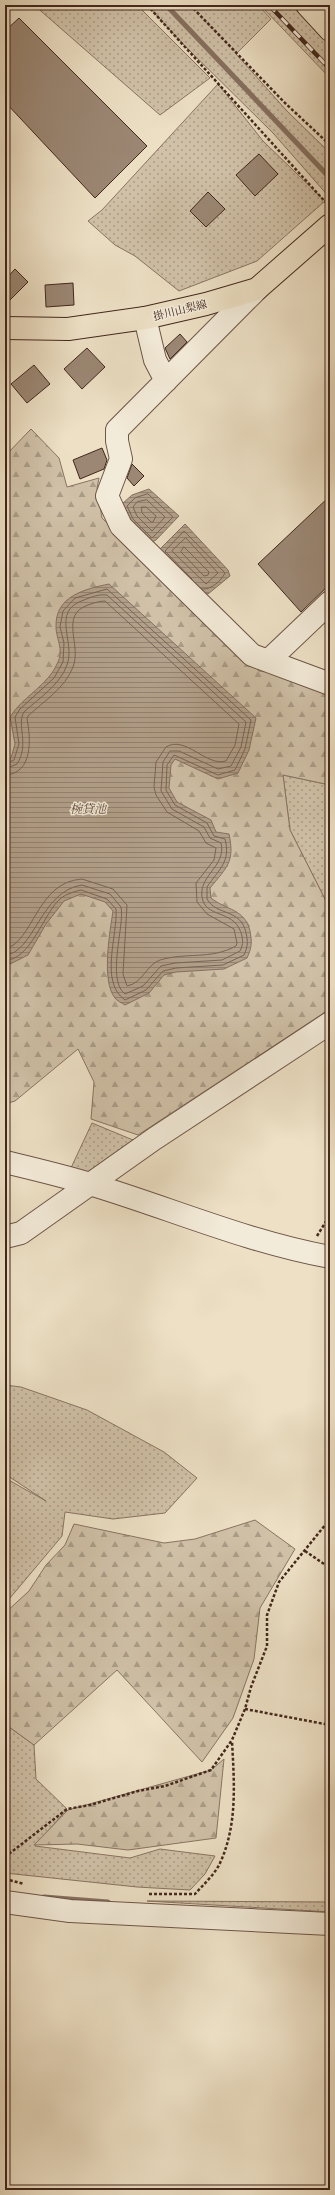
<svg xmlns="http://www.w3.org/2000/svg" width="335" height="2195" font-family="'Old Standard TT','Noto Serif JP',serif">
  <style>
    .grass { fill: url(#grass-dots); stroke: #897462 }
    .forest { fill: url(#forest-firs); stroke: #897462 }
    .water { fill: url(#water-rules); stroke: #867060 }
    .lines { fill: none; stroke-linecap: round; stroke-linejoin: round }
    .shore { stroke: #7a6454; stroke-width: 1 }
    .stream { stroke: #867060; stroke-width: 5 }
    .building { fill: #9b8774; stroke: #42271d }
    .minor-casing { stroke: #6d5547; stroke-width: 24 }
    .major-casing { stroke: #42271d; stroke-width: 24 }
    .path { stroke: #42271d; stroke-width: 2.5; stroke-dasharray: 3 2; stroke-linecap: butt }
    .minor { stroke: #f3ebd9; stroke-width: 22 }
    .major { stroke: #ede0c5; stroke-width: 22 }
    .rail-casing { stroke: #42271d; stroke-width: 4.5 }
    .rail { stroke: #f3ebd9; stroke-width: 3; stroke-dasharray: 9; stroke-linecap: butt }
    .labels { text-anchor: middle; stroke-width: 3; stroke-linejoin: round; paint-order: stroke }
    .street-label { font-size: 11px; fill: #42271d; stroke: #f3ebd9 }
    .water-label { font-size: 12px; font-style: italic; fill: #644c3e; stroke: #f3ebd9 }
  </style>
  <defs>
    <pattern id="grass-dots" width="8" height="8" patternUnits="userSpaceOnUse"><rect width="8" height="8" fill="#d0c1a8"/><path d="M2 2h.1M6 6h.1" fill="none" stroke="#aa9d88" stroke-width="1.8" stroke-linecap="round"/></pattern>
    <pattern id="forest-firs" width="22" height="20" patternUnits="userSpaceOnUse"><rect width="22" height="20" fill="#d0c1a8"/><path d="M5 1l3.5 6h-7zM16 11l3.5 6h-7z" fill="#aa9d88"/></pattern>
    <pattern id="water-rules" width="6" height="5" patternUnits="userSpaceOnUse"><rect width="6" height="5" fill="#b3a18c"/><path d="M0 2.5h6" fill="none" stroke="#938372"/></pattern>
  </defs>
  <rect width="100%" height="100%" fill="#ede0c5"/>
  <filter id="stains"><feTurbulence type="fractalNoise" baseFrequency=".005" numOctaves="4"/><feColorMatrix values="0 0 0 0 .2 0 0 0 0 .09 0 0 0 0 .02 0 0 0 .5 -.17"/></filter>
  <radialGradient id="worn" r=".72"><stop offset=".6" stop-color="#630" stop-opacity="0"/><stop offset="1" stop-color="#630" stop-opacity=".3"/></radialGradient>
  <path class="grass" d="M34,5H137L210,78L160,115Z
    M147,5H258L271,19L236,54L287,111L330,153V198L273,133L184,45Z
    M260,5H292L330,44V78Z
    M218,84L263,141L325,201L257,261L179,291L135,256L115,245L88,221L102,210Z
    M283,775L330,785V909L290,830Z
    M92,1123L133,1140L82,1176L70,1170Z
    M5,1385L21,1387L87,1410L164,1452L197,1478L165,1513L113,1519L65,1512L62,1536L5,1604V1478L46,1501L5,1474Z
    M5,1724L34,1745L36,1779L67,1809L35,1846L130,1858L160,1849L215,1856L205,1874L190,1890L137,1887L5,1873Z
    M147,1901L330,1902V1912Z"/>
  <path class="forest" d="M31,429L59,458L67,487L99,478L97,488L102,518L259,671L271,672L330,693V785L283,775L290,830L330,909V1009L138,1135L91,1119L94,1082L78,1049L15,1101L5,1104V456Z
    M255,1520L295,1549L260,1608L254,1659L233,1718L202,1762L117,1670L34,1745L5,1724V1613L29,1591L46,1565L65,1545L74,1524L164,1543L195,1539Z
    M224,1759L216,1838L128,1850L77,1844L34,1845L68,1810L211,1770Z"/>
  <path class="water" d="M149,489L179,516L156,540L150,543L129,521L122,504L132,495Z
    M185,524L228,570L230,576L208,594L199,593L159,550Z
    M109,584L256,718L249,750L238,773L218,779L175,759L171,765L169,788L177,802L211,820L216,832L229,834C235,862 227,867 210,888L211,898C226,910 245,909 250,931C252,942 252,947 247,958L224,969L176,972L164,975L149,993L125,1005C122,1003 117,1001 115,998C101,981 110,931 113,911L105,902L81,894L64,901L46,924L28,955L8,965L5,963V761L11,758L15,744L10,717C23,696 49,685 58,662C64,650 56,638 56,627C55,596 85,589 109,584Z"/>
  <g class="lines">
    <path class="shore" d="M148,494L173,517L152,538L133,519L127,506L135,498Z
      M147,500L165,517L152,531L137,516L133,507L137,502Z
      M142,507H146L156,516L153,522H151L142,513Z
      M186,538L218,573L206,584L172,551Z
      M184,547L209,572L208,575L204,576L181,552Z
      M192,579L165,551L184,531L225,573C221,581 211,590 202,589
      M5,764L14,760L19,744L15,717L20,709L54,678L63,662L64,643L60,627L63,611L75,598L107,589L251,720L245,749L235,770L218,775L174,755L167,765L166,790L175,805L207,823L214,836L225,839C231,862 219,869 207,887V899C216,916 241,908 246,933C248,942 248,946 244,955L223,965L176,968L163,971L146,990L125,1000C99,982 118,935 116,909L107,899L81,890C76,891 66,894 61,898C44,912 30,962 5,960
      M5,769L17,764C30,744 16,725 24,712C39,698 60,685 67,665C76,642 50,611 84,600C91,597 99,594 107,595L246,722L241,747L231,766L218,769L179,751H170L163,762L161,791L172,809L204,827L210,838L221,843C227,867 195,877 203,901C209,918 236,910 242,936C243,942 243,945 240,951L222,960L175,963L161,966L143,986L125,994C106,980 125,925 121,907L110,894L82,885C40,891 34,954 5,955
      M5,775C33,774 31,739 27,719L28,716C44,701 65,688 73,667C82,645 59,615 88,605C93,603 100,601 105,601L239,724L235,745L226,761C206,767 186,735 166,747L156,762L154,787L156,795L167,812L199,831L206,843L216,848L214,860L196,883L197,902L207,914L234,929L237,943L236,946C210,960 187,952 160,960C146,965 143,983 127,986L123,974L127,905L113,889L82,879C36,882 34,942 5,949"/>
    <path class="stream" d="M166,5L330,178
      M44,1897L108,1902"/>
  </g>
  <path class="building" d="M19,18L147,146L95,198L5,102V31Z
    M259,154L278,174L255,196L236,175Z
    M208,192L225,209L206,227L190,211Z
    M15,269L28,282L5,305V280Z
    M73,283L74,305L46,307L45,285Z
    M180,334L187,342L170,359L165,348Z
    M87,348L105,367L82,389L64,369Z
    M34,365L50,384L27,403L11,384Z
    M102,448L107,460L104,469L80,479L73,460Z
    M132,464L144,476L134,486L127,478Z
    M330,496V584L301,612L258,564Z"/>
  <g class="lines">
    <defs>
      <path id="minor" d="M257,289L117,430V441L121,459L107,496L121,526L252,655L330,684
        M145,318L155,360L166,381
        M268,661L330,602
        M5,1162C34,1169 64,1176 93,1185C172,1209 248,1242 330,1257
        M5,1237L21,1233L154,1139L330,1023
        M5,1902L70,1911L330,1924"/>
      <path id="major" d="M307,5L330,30
        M5,328L68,329L145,318L206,304L257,289L330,225"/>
    </defs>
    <use href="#minor" class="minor-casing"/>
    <use href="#major" class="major-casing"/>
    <path class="path" d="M147,5L329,206
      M190,5L285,103L330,145
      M317,1236L330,1215
      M305,1551L330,1568
      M245,1709L330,1725
      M5,1857L67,1809L90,1805L138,1791L165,1786L211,1770L232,1740L245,1709L251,1687L267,1646V1615L279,1582L330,1519
      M5,1879L24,1884
      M149,1894H195C203,1885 215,1874 220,1863C238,1824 234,1781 232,1741"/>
    <use href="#minor" class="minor"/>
    <use href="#major" class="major"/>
    <defs>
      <path id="rail" d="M269,5L330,69"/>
    </defs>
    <use href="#rail" class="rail-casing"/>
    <use href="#rail" class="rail"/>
  </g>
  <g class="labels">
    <g class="street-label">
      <text transform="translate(180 310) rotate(-14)" y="4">掛川山梨線</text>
    </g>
    <g class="water-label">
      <text x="88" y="813">椀貸池</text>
    </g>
  </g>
  <rect width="335" height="2195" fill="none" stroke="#ede0c5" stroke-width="20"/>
  <rect x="6" y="6" width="323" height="2183" fill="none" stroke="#42271d" stroke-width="2"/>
  <rect x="10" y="10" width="315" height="2175" fill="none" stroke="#42271d"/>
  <rect width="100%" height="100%" filter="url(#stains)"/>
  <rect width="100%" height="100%" fill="url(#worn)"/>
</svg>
